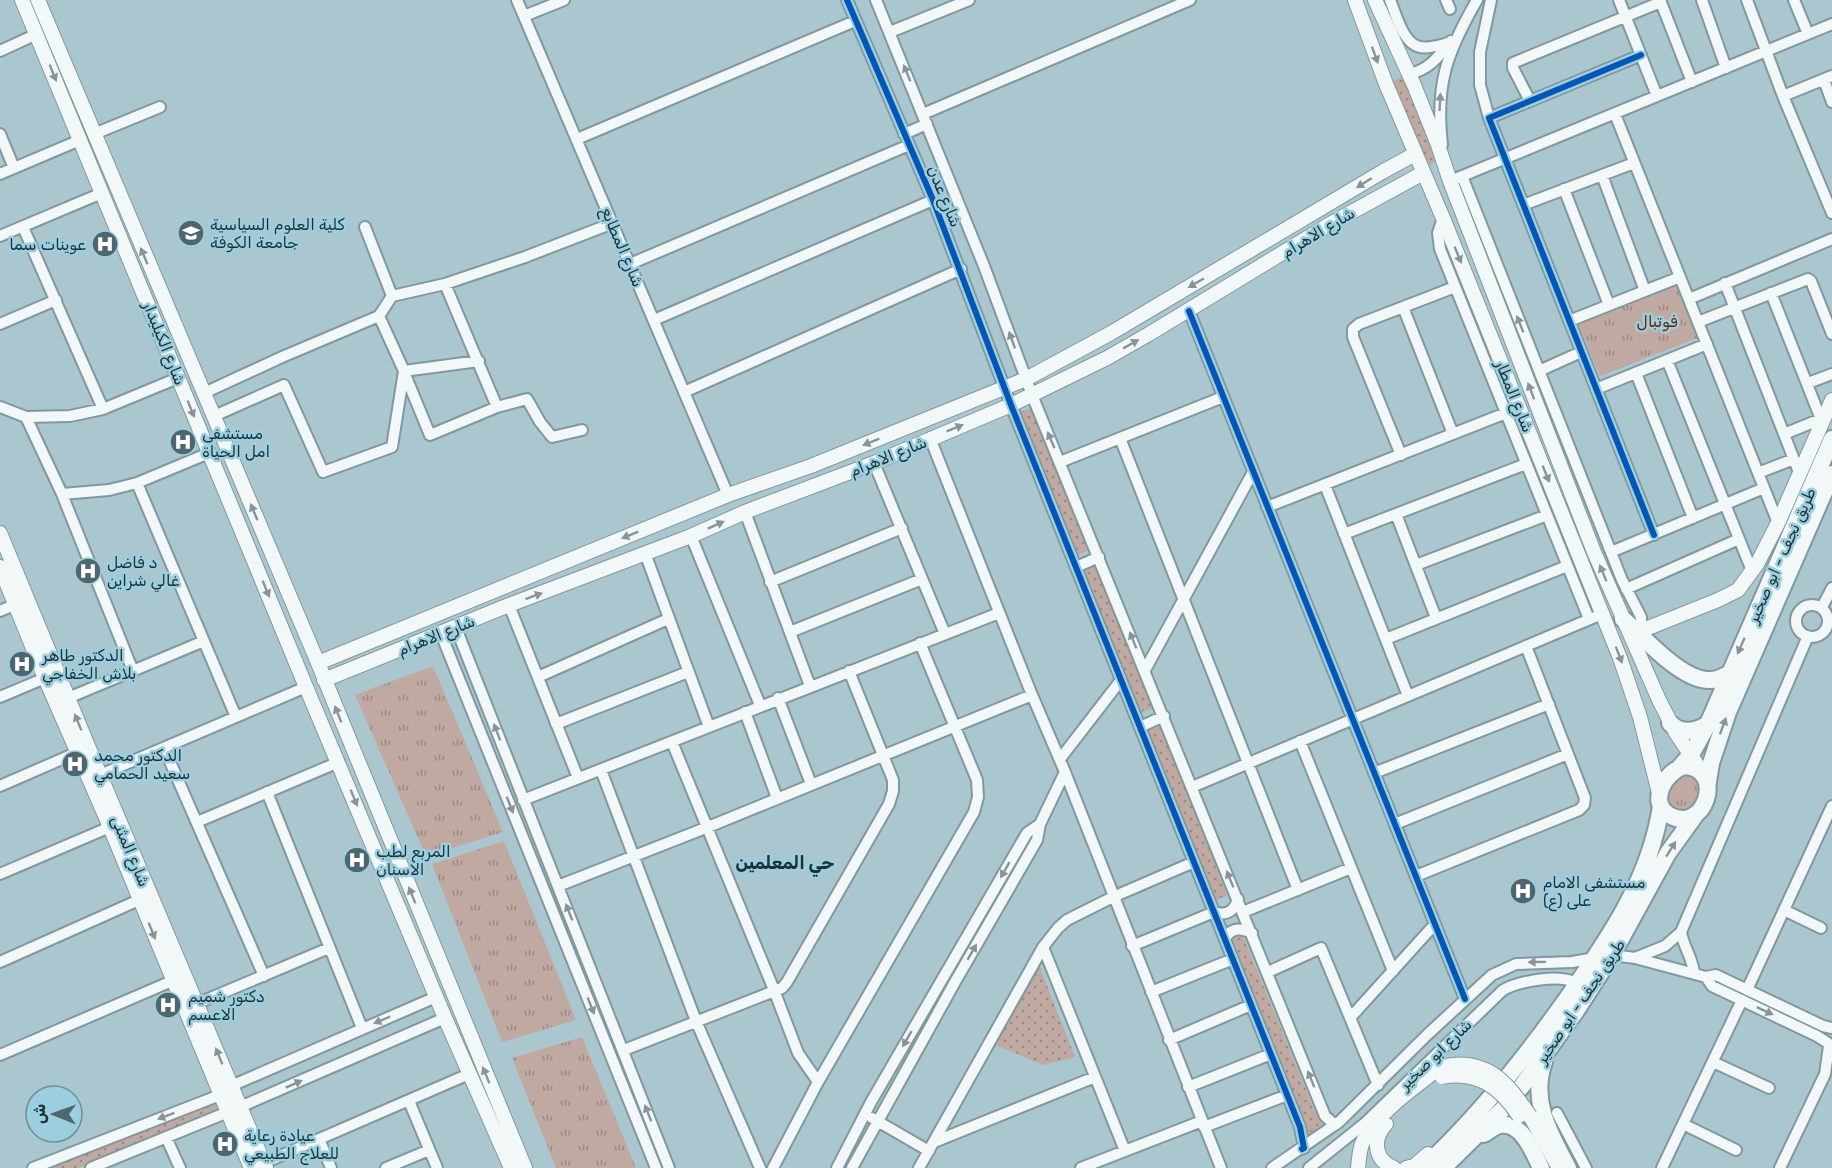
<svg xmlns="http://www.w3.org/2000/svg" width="1832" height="1168" font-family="Rubik,Vazirmatn,sans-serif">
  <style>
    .grass { fill: url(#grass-dots) }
    .park { fill: url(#park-tufts) }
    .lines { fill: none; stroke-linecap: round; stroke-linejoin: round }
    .minor-casing { stroke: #81989e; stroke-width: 14 }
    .major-casing { stroke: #81989e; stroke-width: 16 }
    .highway-casing { stroke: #81989e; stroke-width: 20 }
    .minor { stroke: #f2f7f8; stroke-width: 10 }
    .major { stroke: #f2f7f8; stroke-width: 14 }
    .highway { stroke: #f2f7f8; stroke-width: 16 }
    .major-bridge-casing { stroke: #81989e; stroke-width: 16; stroke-linecap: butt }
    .major-bridge { stroke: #f2f7f8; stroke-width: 14 }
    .cycleway-casing { stroke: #9bcfdf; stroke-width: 10 }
    .cycleway { stroke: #0057b8; stroke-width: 6 }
    .oneway { fill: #889498 }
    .labels { text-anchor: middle; stroke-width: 5; stroke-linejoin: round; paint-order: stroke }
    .street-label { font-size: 16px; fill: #1d3238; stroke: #9bcfdf }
    .poi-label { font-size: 16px; fill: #1d3238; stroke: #9bcfdf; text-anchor: start }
    .park-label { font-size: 16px; fill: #6a1d00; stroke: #9bcfdf }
    .neighbourhood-label { font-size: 18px; font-weight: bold; fill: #1d3238; stroke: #9bcfdf }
  </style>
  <defs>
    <pattern id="grass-dots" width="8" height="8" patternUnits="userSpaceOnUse" patternTransform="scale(1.5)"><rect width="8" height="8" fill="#bfa9a1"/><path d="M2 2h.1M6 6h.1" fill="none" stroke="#9b8a84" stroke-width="1.8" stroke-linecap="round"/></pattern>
    <pattern id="park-tufts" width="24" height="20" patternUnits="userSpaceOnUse" patternTransform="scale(1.5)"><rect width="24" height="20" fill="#bfa9a1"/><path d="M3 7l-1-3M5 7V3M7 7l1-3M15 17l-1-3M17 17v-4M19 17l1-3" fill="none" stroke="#9b8a84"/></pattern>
  </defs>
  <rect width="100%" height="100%" fill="#aac7d0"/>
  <path class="grass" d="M1402,77L1405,80L1438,159L1430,165L1427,164L1393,85L1394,80Z
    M1032,408L1091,549L1076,556L1020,412Z
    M1094,563L1153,708L1138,713L1083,568Z
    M1159,722L1227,895L1215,901L1146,728Z
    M1242,934L1315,1112L1325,1127L1308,1137L1306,1125L1232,939Z
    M1038,963L1075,1057L1043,1065L996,1045Z
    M216,1101L221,1110L78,1168H49Z"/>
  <path class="park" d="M1677,280L1700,337L1600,376L1577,321Z
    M433,666L503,832L426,856L355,695Z
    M1689,774L1698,780C1702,798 1697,807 1680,812L1670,805L1667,793L1674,778Z
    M504,841L576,1020L502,1042L432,864Z
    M582,1037L636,1168H556L512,1058Z"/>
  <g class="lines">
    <defs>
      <path id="minor" d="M517,0L728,495
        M847,0L933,200L1011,405L1300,1127L1304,1148L1302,1149
        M876,0L984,266L1032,395L1325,1116L1335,1125L1339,1122
        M1390,0C1396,14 1403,44 1420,47C1429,49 1440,45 1449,43
        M1446,0L1450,9
        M1619,0L1657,96
        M1660,0L1692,82
        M1702,0L1726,68
        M1747,0L1783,96L1832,213
        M1794,0L1808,34
        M524,16L564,0
        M890,32L969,0
        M0,51L37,34
        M1641,55L1489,118L1654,535
        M1409,74C1429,70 1439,56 1451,41
        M1824,80L1832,102
        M1783,96L1832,76
        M1530,101L1513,68V63L1661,2
        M923,114L1190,0
        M1615,114L1778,523
        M1489,118L1480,85V52L1491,0
        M0,134L14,168
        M94,134L160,107
        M904,134L927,124
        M577,139L855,21
        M1442,145C1435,84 1447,52 1477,0
        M0,174L80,140
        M1602,175L1645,291
        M1462,176L1622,580L1641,617V622L1636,630
        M1455,179L1832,24
        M1564,189L1609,305
        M1523,205L1634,163
        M1443,218L1438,233L1440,249L1589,619
        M23,227L103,409
        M365,227L392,296
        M0,236L102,193
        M630,264L909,145
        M1725,283L1800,475
        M445,284L497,407L527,399L540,422L552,437L582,430
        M1771,293L1822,422
        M1689,299L1832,239
        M1403,307L1453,434
        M1189,311L1465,999
        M379,316L404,371L479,361
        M654,320L933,200
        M1569,321L1680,277
        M1698,322L1808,279L1811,281L1832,334
        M0,324L56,300
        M1667,360L1752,571
        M1539,371L1581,352
        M404,372L430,435L497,407
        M1636,373L1693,518
        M1808,383L1832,374
        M1596,389L1707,344
        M684,392L961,269
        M204,393L282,357L379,316L392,296L445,284L525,257L613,223
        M0,407L26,417L70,416L103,409L178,378
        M214,416L284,385L323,472L392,447L404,371
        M26,417L62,494L133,671
        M1784,434L1821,419
        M930,438L1032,695L1065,772L1221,1168
        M1120,438L1298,890
        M1401,455L1353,337V329L1359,324L1455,287
        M1060,462L1223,397
        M874,463L945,634
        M1758,473L1794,459
        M137,483L236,717
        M1325,485L1408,696
        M62,494L109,490L137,483L209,453
        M1267,507L1506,413
        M745,512L810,686
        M1396,514L1436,618
        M1344,534L1526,464
        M691,536L760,705
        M1611,552L1764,488
        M645,553L709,727
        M1416,565L1547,515
        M1076,567L1099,557
        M770,582L902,528
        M1626,589L1739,539
        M1796 621a16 16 0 1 1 32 0a16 16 0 1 1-32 0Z
        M509,605L578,778
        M1822,607L1832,588
        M0,611L14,605
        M456,628L669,1168
        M790,632L922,579
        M441,634L656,1168
        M1386,639L1567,566
        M1145,670L1253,472
        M538,677L668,619
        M0,697L45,678
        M68,698L204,641
        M778,698L811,784
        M745,712L777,798
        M556,724L688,672
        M1140,727L1164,716
        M1300,741L1393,971
        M672,742L774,990L798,1053L818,1082
        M164,748L264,976
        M1060,759L1121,680
        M601,770L696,1021L760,1168
        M1374,773L1549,704
        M100,775L306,687
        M0,786L78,752
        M1192,787L1602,614
        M267,792L362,1028
        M523,800L999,613
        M197,822L339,762
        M1395,824L1568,754
        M0,874L110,827
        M1416,876L1579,810L1584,805L1585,798L1526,646
        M558,886L708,827L1032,695
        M1784,910L1821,928
        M1243,912L1351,868
        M1681,932C1683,946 1694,961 1694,974
        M1225,939C1231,927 1241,928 1252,933
        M1132,946L1214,912C1226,916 1234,912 1238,899
        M1043,947L1125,1151
        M1612,955L1635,958L1706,977L1716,975L1823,1026L1832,1028
        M1635,958L1665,946L1681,932L1808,636
        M0,962L139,900
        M1268,972L1321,948L1378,1085
        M1706,977L1712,986L1817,1036L1828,1043
        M1747,990L1832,806
        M1151,992L1233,959
        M196,1004L329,948
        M1350,1018L1435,924
        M1169,1040L1251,1005
        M624,1050L782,988L787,982L889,804L893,791V780L849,671
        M0,1055L172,981
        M1713,1062L1769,1088
        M231,1086L436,997
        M1188,1087L1271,1054
        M409,1101L437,1168
        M240,1107L445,1018
        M1557,1113L1586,1168
        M872,1118L929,1151
        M1683,1124L1736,1150
        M1204,1127L1287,1095
        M166,1137L180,1168
        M319,1139L331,1168
        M934,1142L1095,1077
        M264,1163L469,1074
        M33,1168L220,1095
        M91,1168L228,1112
        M386,1168L429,1150
        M773,1168L818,1082L974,812L978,797L977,780L920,643
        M837,1168L871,1102L1027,833L1040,824
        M852,1168L955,982L1037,840L1040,824L1065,772
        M919,1168L1043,947L1058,928L1067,920L1113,897L1194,862
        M1081,1168L1202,1121
        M1272,1168L1339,1122L1428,1034L1492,975L1516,964L1572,962L1595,958
        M1309,1168L1364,1124L1503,990C1519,981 1562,973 1577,984
        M1662,1168L1742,1000
        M1780,1168L1825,1074L1829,1046"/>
      <path id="major" d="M22,0L306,687L445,1018L511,1168
        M38,0L318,663L525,1168
        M1355,0L1386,84L1443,218L1620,658L1640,717L1660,797
        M1375,0L1414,85L1438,145L1450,181L1594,552L1659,700L1676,733L1696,763
        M0,533L100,775L266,1168
        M0,567L45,678L110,827L251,1168
        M1638,632L1718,600L1738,590L1757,564L1778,523L1832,400
        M318,663L728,495L811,466L1026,379L1111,333L1382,172L1415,154
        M324,680L509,605L691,536L745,512L874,463L1011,405L1107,358L1149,334L1330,224L1423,173
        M1530,1116L1559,1168
        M1386,1124C1372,1139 1374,1160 1394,1168
        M1358,1168C1359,1160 1359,1152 1362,1144C1374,1115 1416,1086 1441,1067
        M1406,1168L1414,1166L1428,1154"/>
      <path id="highway" d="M1623,619C1644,637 1682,682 1711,680C1718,680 1723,676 1729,674
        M1670,723C1681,735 1695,732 1708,724
        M1685,766C1727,769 1704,836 1669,815C1647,802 1666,770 1685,766Z
        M1680,767L1692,753L1708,724L1832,439
        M1708,782L1711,763L1728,712L1832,474
        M1544,1062C1530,1101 1550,1134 1568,1168
        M1484,1134C1489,1131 1496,1125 1501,1125C1522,1121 1534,1154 1541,1168
        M1423,1168C1478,1117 1525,1058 1568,997C1609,938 1650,879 1661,806
        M1443,1168L1502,1110L1522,1086L1576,1011L1612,955L1668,853L1694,817"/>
    </defs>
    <use href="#minor" class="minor-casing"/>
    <use href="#major" class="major-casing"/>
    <use href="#highway" class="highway-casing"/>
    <use href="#minor" class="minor"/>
    <use href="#major" class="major"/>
    <use href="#highway" class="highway"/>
    <defs>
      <path id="major-bridge" d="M1441,1067C1486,1056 1507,1082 1530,1116
        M1442,1077C1477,1070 1500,1087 1519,1116"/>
    </defs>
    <use href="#major-bridge" class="major-bridge-casing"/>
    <use href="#major-bridge" class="major-bridge"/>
    <defs>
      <path id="cycleway" d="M847,0L933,200L1011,405L1300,1127L1304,1148L1302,1149
        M1641,55L1489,118L1654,535
        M1189,311L1465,999"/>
    </defs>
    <use href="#cycleway" class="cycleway-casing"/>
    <use href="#cycleway" class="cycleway"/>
  </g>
  <defs><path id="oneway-solid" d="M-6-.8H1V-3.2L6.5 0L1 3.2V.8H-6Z" transform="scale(1.5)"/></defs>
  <g class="oneway">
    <use href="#oneway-solid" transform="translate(1375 55) rotate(70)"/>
    <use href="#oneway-solid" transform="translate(53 73) rotate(68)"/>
    <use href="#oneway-solid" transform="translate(907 73) rotate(-112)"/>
    <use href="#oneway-solid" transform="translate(1440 102) rotate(-87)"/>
    <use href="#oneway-solid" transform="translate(1364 183) rotate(148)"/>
    <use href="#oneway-solid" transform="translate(1458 255) rotate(68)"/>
    <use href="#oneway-solid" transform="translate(144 256) rotate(-113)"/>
    <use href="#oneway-solid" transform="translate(1196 283) rotate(150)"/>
    <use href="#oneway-solid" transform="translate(1520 324) rotate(-112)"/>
    <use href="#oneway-solid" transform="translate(1012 340) rotate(-110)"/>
    <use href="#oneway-solid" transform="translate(1131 344) rotate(-29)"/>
    <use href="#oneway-solid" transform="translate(1531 391) rotate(-111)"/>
    <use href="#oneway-solid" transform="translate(191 409) rotate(68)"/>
    <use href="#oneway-solid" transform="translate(955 428) rotate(-22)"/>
    <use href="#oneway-solid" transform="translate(1051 440) rotate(-113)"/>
    <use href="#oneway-solid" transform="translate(871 442) rotate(158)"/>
    <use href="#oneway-solid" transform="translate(1546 474) rotate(68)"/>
    <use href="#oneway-solid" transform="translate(254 512) rotate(-113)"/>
    <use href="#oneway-solid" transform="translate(716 525) rotate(-24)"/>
    <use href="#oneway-solid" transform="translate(630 535) rotate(158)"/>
    <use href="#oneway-solid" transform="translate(1603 573) rotate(-113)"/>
    <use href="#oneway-solid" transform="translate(266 589) rotate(68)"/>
    <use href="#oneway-solid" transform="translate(534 596) rotate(-20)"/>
    <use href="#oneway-solid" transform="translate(1133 640) rotate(-112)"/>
    <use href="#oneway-solid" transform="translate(1741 646) rotate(114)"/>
    <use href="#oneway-solid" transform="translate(1619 655) rotate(69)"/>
    <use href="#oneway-solid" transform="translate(338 714) rotate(-112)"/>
    <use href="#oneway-solid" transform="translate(78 722) rotate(-112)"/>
    <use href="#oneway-solid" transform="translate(1723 726) rotate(-70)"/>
    <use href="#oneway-solid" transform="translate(497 732) rotate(-111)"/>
    <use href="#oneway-solid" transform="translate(354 798) rotate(68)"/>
    <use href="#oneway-solid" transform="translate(510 805) rotate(68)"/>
    <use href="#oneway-solid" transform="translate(1671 849) rotate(-58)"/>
    <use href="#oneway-solid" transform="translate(1005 870) rotate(120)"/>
    <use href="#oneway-solid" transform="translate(1230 879) rotate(-112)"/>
    <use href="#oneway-solid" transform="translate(412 895) rotate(-112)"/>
    <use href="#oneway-solid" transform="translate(569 912) rotate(-112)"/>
    <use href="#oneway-solid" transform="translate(152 931) rotate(68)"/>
    <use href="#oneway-solid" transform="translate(972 952) rotate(-60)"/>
    <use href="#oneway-solid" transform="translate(1537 962) rotate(179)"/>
    <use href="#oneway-solid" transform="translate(591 1006) rotate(68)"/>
    <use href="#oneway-solid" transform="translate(1765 1011) rotate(25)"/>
    <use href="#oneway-solid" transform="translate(382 1020) rotate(157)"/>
    <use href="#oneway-solid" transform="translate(907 1039) rotate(120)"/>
    <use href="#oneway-solid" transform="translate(219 1056) rotate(-112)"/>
    <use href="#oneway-solid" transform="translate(486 1075) rotate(-112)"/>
    <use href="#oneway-solid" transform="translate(1311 1079) rotate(-112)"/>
    <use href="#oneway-solid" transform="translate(294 1084) rotate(-24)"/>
    <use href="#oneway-solid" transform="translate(648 1113) rotate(-111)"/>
    <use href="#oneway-solid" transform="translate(166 1116) rotate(159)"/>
  </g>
  <defs>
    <symbol id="university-disc" viewBox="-11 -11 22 22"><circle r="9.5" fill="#4e666d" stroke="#9bcfdf"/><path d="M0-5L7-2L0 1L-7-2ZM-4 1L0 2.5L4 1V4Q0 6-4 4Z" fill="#fff"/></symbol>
    <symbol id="hospital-disc" viewBox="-11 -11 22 22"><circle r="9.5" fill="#4e666d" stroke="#9bcfdf"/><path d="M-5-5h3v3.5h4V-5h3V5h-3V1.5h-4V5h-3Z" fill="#fff"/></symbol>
  </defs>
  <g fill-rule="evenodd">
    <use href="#university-disc" x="176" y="218" width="30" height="30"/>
    <use href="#hospital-disc" x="90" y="229" width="30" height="30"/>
    <use href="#hospital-disc" x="168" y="427" width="30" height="30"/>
    <use href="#hospital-disc" x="73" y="556" width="30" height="30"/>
    <use href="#hospital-disc" x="7" y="649" width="30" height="30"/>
    <use href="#hospital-disc" x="60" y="749" width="30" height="30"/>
    <use href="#hospital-disc" x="342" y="845" width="30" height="30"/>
    <use href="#hospital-disc" x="1508" y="876" width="30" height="30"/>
    <use href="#hospital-disc" x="153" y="990" width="30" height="30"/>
    <use href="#hospital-disc" x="210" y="1129" width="30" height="30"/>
  </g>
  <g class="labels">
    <g class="street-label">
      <text transform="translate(945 196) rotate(68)" y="6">شارع عدن</text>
      <text transform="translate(1318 232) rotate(-31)" y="6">شارع الاهرام</text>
      <text transform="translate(623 247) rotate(67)" y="6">شارع المطابع</text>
      <text transform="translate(165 343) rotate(68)" y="6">شارع الكيليدار</text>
      <text transform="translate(1515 396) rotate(68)" y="6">شارع المطار</text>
      <text transform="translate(888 456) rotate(-22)" y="6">شارع الاهرام</text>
      <text transform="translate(1781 555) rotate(-66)" y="6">طريق نجف - ابو صخير</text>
      <text transform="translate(436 635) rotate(-22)" y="6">شارع الاهرام</text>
      <text transform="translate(131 851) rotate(67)" y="6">شارع المثنى</text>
      <text transform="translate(1580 1001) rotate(-56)" y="6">طريق نجف - ابو صخير</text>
      <text transform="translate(1435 1054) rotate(-44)" y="6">شارع ابو صخير</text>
    </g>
    <g class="poi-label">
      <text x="210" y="230">كلية العلوم السياسية<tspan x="210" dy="18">جامعة الكوفة</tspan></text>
      <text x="86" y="250" text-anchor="end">عوينات سما</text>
      <text x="202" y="439">مستشفى<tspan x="202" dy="18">امل الحياة</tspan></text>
      <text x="107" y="568">د فاضل<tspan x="107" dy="18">غالي شراين</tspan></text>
      <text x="42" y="661">الدكتور طاهر<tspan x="42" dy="18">بلاش الخفاجي</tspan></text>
      <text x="94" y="761">الدكتور محمد<tspan x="94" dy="18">سعيد الحمامي</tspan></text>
      <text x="376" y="857">المربع لطب<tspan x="376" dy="18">الاسنان</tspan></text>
      <text x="1543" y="888">مستشفی الامام<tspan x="1543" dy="18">علی (ع)</tspan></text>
      <text x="188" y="1002">دكتور شميم<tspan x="188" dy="18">الاعسم</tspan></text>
      <text x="244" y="1141">عيادة رعاية<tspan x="244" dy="18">للعلاج الطبيعي</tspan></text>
    </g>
    <g class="park-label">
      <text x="1657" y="327">فوتبال</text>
    </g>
    <g class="neighbourhood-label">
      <text x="785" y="869">حي المعلمین</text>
    </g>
  </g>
  <g transform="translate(54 1114) rotate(271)"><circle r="28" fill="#9bcfdf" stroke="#69909c" stroke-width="1.5"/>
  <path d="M0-4.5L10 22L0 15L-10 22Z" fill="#4e666d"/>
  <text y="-9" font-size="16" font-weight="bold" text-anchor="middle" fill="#1d3238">ش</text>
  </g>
</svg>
